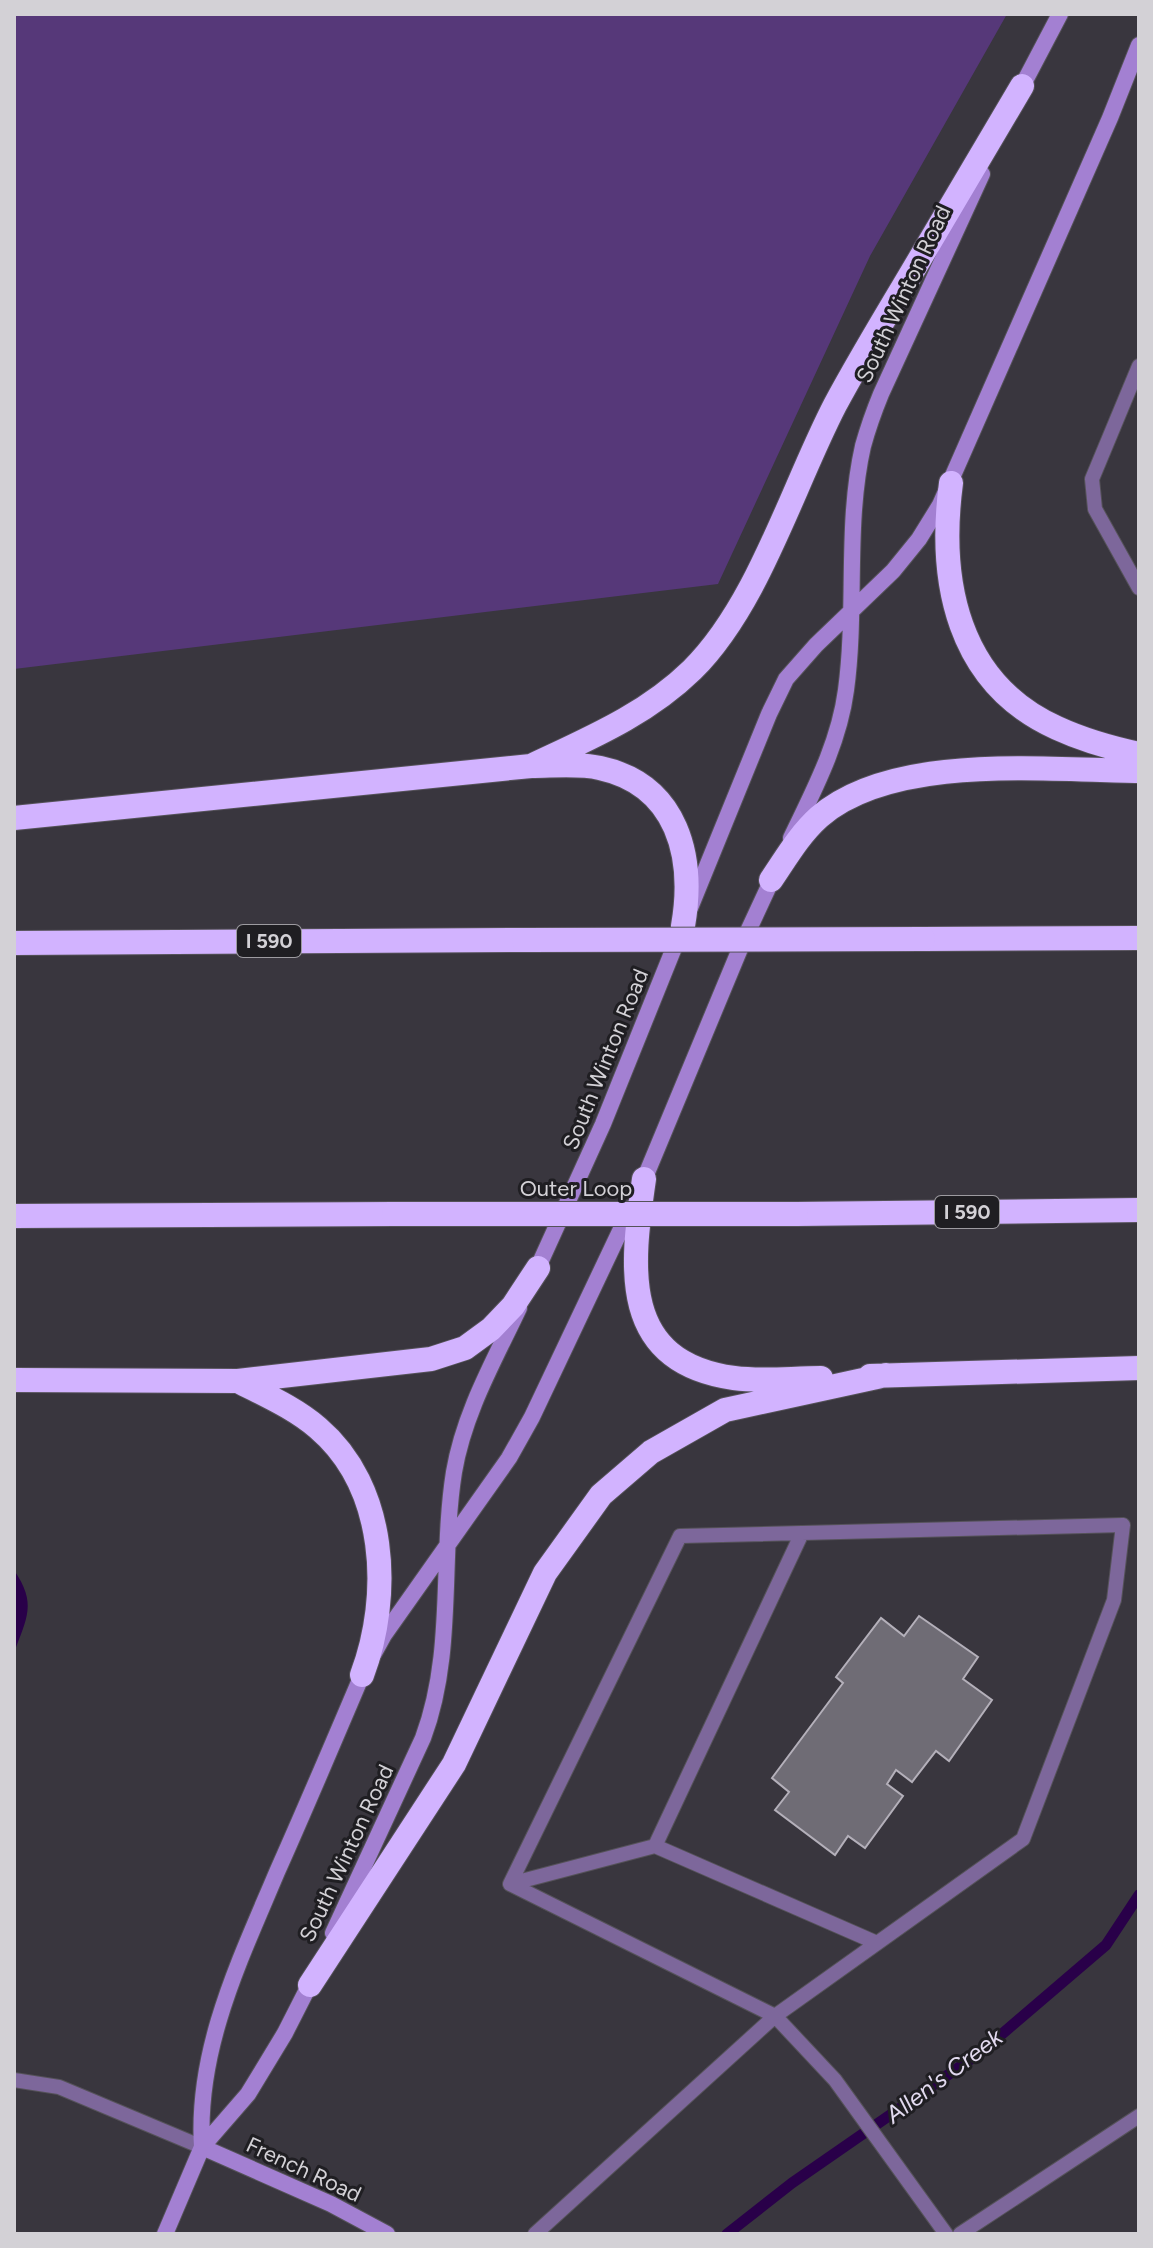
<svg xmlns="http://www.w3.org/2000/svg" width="1153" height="2248" font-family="Figtree,sans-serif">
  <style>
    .green { fill: #563879 }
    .water { fill: #290049 }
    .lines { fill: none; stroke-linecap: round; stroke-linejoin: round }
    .stream { stroke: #290049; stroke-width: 11 }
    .building { fill: #6f6c75; stroke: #b4b0ba; stroke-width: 2 }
    .lane-casing { stroke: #555259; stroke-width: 16 }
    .secondary-casing { stroke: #555259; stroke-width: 18 }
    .highway-casing { stroke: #555259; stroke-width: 26 }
    .lane { stroke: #7d679b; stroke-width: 14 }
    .secondary { stroke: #a380d2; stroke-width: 16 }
    .highway { stroke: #d2b3ff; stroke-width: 24 }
    .highway-bridge-casing { stroke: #555259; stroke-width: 26; stroke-linecap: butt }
    .highway-bridge { stroke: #d2b3ff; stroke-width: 24 }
    .labels { text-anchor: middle; stroke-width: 6; stroke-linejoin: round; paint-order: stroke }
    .shield { fill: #1f1e22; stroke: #9d9ba0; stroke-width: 2 }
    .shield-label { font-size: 20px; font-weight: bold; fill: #d3d1d6 }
    .street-label { font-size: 22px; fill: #d3d1d6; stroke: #1f1e22 }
    .water-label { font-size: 24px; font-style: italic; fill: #e2daef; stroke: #1f1e22 }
  </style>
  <rect width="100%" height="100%" fill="#39363e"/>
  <path class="green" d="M14,14H1007L870,256L718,584L14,669Z"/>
  <path class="water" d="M14,1570C37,1604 27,1617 14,1653Z"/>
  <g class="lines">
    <path class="stream" d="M727,2234L792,2183L981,2052L1106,1945L1139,1895"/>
  </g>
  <path class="building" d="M919,1616L978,1657L963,1679L992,1700L949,1761L936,1751L912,1782L896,1770L887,1784L903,1796L865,1848L848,1836L835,1855L775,1810L789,1792L772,1778L843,1683L836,1677L881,1618L904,1636Z"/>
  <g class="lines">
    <defs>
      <path id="lane" d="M1139,366L1092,479L1095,509L1139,588
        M802,1533L655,1846L877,1943
        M510,1884L655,1846
        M14,2080L59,2087L202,2147
        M535,2234L775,2016L1023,1839L1114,1600L1123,1525L680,1536L510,1884L775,2016L835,2080L946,2234
        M960,2234L1139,2116"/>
      <path id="secondary" d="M1018,94L1060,14
        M791,838C814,790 839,743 846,690C857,609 845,525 863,446C868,428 874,411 881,394L982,174
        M690,908L769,714L786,679L816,645L893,571L919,539L940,505L1110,118L1139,45
        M641,1187L742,944L775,873
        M534,1276L603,1124L680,933
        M333,1933L423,1738C455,1653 440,1560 454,1472C464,1413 494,1361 519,1308
        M202,2147C196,2049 240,1960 277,1872C306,1807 334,1741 362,1675L384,1635L509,1458L532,1417L631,1208
        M202,2147L331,2204L387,2234
        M165,2234L202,2147L248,2094L285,2033L314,1976"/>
      <path id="highway" d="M951,483C938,581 957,683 1057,728C1083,740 1111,748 1139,754
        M531,766C588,739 646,715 692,670C758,605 792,488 835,405C857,364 881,324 905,284C944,218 983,152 1022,86
        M14,818L531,766C553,766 579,763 600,768C678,785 695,857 683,926
        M771,880C786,858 799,835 819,817C893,753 1046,770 1139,771
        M923,939L1139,938
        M14,943L524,940
        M644,1179C631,1268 619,1362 734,1378C762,1382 792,1378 821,1378
        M796,1214L1139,1210
        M14,1216L394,1214
        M870,1376L1139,1368
        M14,1380L238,1381L431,1359L465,1348L491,1329L513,1306L538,1268
        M238,1381C265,1395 295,1408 318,1428C387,1487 392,1595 362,1675
        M310,1985L454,1764L545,1573L601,1495L651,1452L725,1410L886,1375"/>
    </defs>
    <use href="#lane" class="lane-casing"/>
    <use href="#secondary" class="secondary-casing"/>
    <use href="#highway" class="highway-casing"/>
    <use href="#lane" class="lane"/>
    <use href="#secondary" class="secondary"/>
    <use href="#highway" class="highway"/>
    <defs>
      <path id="highway-bridge" d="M524,940L923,939
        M394,1214H796"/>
    </defs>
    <use href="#highway-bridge" class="highway-bridge-casing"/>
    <use href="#highway-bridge" class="highway-bridge"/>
  </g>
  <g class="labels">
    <g class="shield">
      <rect x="237" y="925" width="64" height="32" rx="6"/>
      <rect x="935" y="1196" width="64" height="32" rx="6"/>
    </g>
    <g class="shield-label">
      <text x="269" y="948">I 590</text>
      <text x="967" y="1219">I 590</text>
    </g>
    <g class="street-label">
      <text transform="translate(903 294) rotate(-65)" y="8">South Winton Road</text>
      <text transform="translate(605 1059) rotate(-68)" y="8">South Winton Road</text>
      <text x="576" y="1196">Outer Loop</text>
      <text transform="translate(346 1853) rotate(-65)" y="8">South Winton Road</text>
      <text transform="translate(304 2169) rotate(25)" y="8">French Road</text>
    </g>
    <g class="water-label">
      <text transform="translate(944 2076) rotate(-37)" y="8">Allen's Creek</text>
    </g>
  </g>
  <rect width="1153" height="2248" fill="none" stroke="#d3d1d6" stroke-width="32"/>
</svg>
